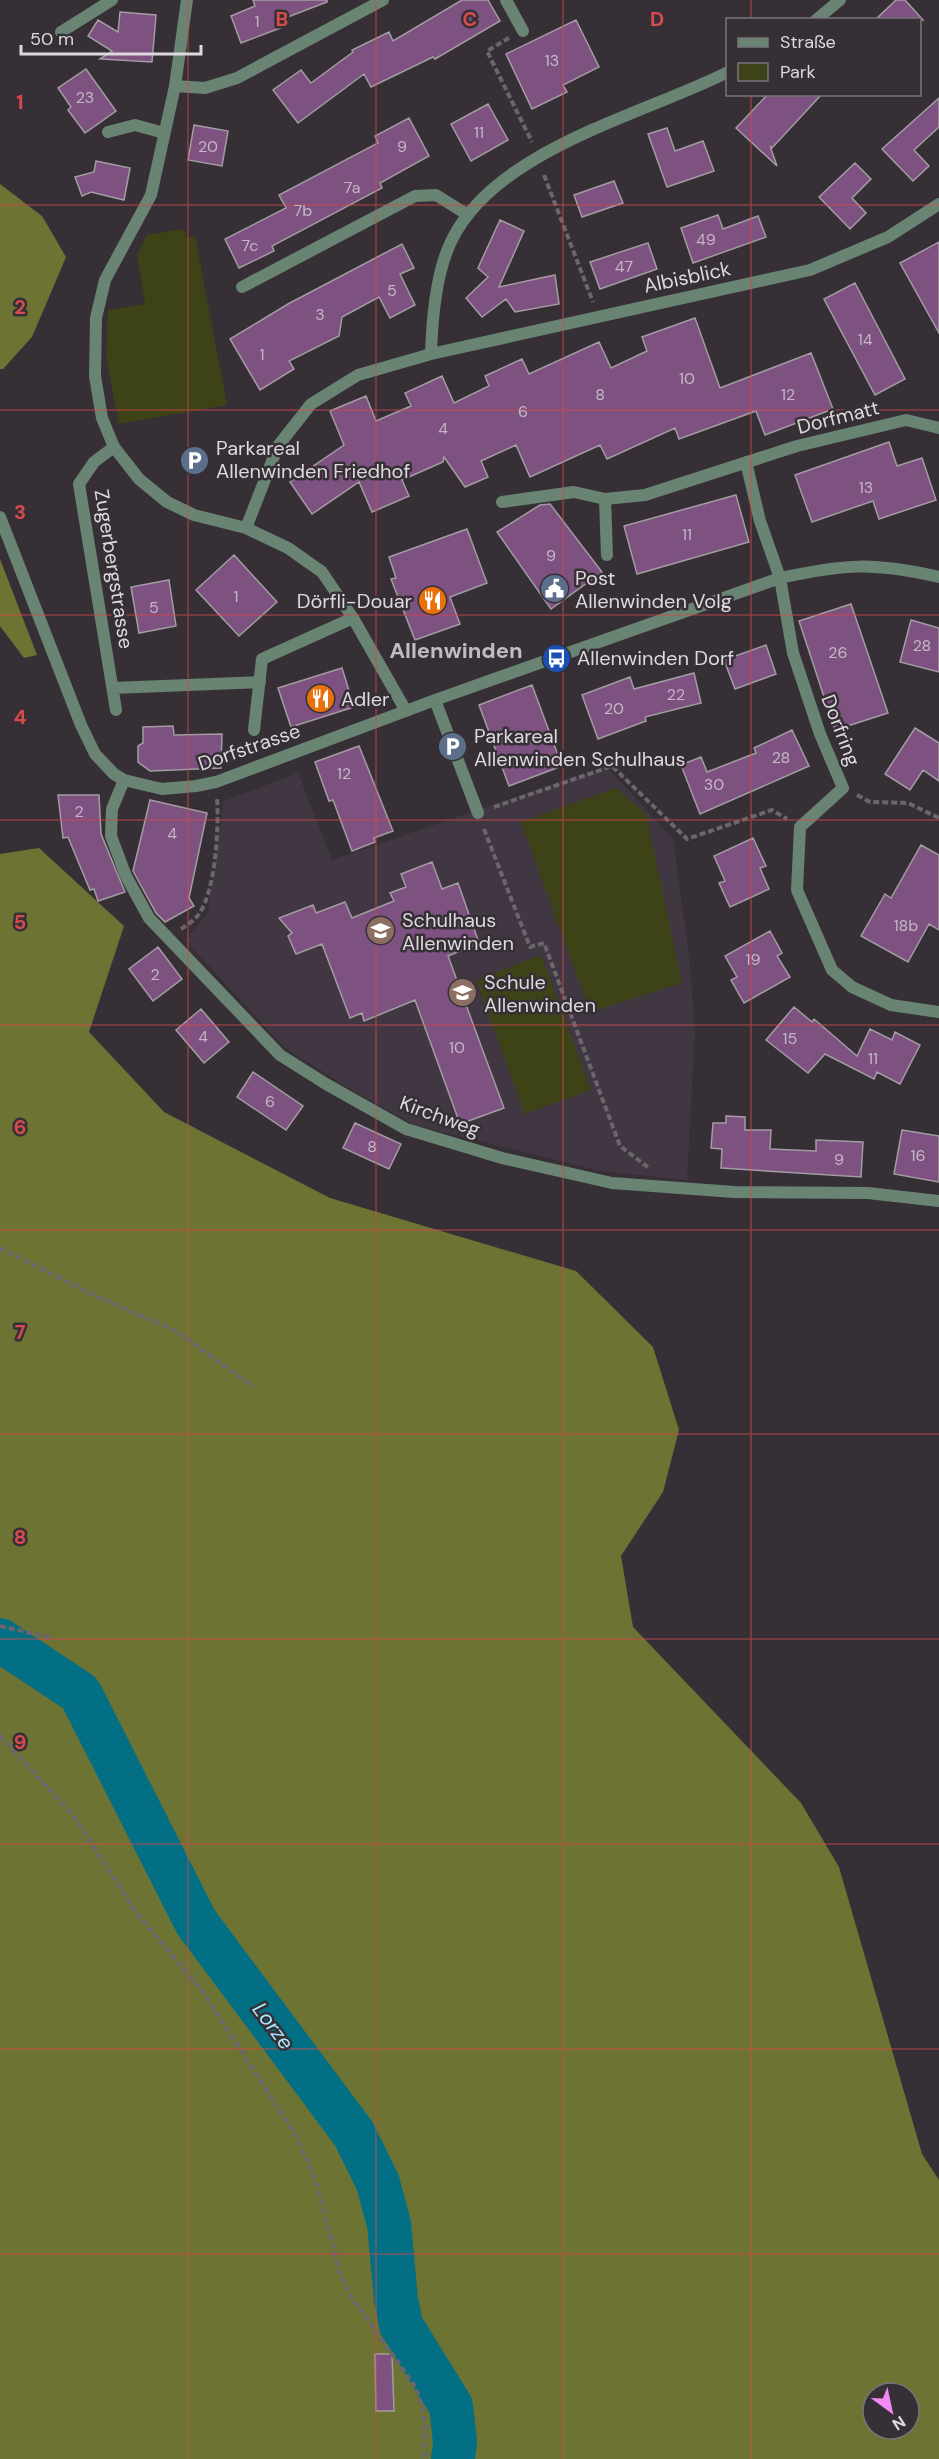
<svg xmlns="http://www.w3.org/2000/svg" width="939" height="2459" font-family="'DM Sans',sans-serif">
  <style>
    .built { fill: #413742 }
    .green { fill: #3e4217 }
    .forest { fill: #6d7332; fill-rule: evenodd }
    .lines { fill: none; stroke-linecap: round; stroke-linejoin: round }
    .river { stroke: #036f85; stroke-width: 44 }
    .building { fill: #7d5180; stroke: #a39ca3; stroke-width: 1.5 }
    .path { stroke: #6b666b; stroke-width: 4; stroke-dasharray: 6 3; stroke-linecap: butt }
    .service { stroke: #698473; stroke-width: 12 }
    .minor { stroke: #698473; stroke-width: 12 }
    .tertiary { stroke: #698473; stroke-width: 12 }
    .grid { fill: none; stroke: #d74b4c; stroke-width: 1.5; stroke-opacity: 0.55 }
    .labels { text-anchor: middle; stroke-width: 5; stroke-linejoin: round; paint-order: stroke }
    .number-label { font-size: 16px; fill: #c5b7c6 }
    .street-label { font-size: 20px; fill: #ddd9dd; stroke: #363036 }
    .poi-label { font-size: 20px; fill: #ddd9dd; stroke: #363036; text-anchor: start }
    .water-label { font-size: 21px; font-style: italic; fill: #a7e9fd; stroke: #363036 }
    .quarter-label { font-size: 22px; font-weight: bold; fill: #c3bbc3; stroke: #363036 }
    .grid-label { font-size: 20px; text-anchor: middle; font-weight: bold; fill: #d74b4c; stroke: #363036; stroke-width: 5; stroke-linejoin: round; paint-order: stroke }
  </style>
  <rect width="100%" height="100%" fill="#363036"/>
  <path class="built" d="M606,766L673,839L689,957L695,1028L687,1180L600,1171L414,1125L347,1087L284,1047L185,940L208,912L224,801L298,773L332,860Z"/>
  <path class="green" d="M185,229L186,238L195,236L227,405L119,424L106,356L108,310L145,304L137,255L147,235Z
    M616,788L646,814L682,983L590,1012L521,822Z
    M541,955L591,1090L525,1114L476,980Z"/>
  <path class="forest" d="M0,184L42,216L66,257L32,337L3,369H0Z
    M0,559L37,655L24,658L0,626Z
    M39,848L124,926L89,1032L164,1112L330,1198L576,1271L653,1347L679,1430L663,1492L621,1556L633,1627L801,1803L839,1867L922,2154L939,2180V2459H0V854ZM873,2393H909V2429H873Z"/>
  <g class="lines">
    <path class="river" d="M0,1640L80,1693L196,1922L354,2134L378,2183L389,2224L396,2299L401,2325L451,2406L455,2442L453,2459"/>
  </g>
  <path class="building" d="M253,0H327V2L280,20L283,27L241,43L231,16L255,6Z
    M462,0H488L500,21L435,59L433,57L371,87L364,74L298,123L273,90L301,70L311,83L353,52L352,50L389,32L393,41Z
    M896,0H905L923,20H875Z
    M120,12L156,15L152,62L100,59L112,51L88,36L98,20L118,32Z
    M576,20L599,67L563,85L567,92L532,109L506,54Z
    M86,69L116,111L85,133L68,110L71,107L58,88Z
    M768,94H822L772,148L770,146L777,166L736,128Z
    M939,98V127L914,150L929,166L913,181L882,149Z
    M488,104L508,140L471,161L451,124Z
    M409,118L429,156L380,183L382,188L272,246L274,251L239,268L225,239L286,208L279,195L378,143L375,136Z
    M194,125L228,131L222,166L188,160Z
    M667,128L675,151L703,141L714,171L667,187L648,134Z
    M96,161L130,168L124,200L91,192L82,196L75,177L94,172Z
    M855,163L871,179L852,198L866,213L850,229L819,197Z
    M614,181L623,203L582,217L574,195Z
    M718,215L723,229L758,216L766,237L693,263L681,228Z
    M500,220L524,231L499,287L555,275L559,304L515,312L506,299L482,317L466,298L488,277L478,268Z
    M939,242V333L900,263Z
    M648,243L657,269L600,289L590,262Z
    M402,244L414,268L400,274L415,305L390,318L379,297L342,317L339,336L289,361L294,369L260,390L230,339L288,304Z
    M855,283L905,379L875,395L824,299Z
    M695,318L720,388L811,353L833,409L765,435L756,411L679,439L675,428L607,459L600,445L530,477L516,445L481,461L488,477L465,487L444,457L443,462L402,480L409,496L372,512L359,482L312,514L290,482L344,445L330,411L366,396L376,421L411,406L405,393L442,376L454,403L489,386L485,376L522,359L529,374L599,342L611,368L647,351L642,337Z
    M889,442L897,466L922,458L936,500L879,519L873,501L812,522L795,475Z
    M736,495L749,542L637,574L624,526Z
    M550,504L602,572L551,609L497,532L540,505Z
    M467,529L487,583L450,597L460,624L415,640L391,579L396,578L389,557Z
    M234,555L277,602L239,636L196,590Z
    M169,580L176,626L139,633L131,587Z
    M851,604L888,713L835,730L799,621Z
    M911,620L939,628V672L900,662Z
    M766,645L776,674L735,689L724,660Z
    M342,668L354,707L291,727L278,688Z
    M694,673L701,703L645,717L646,721L598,739L582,695L630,677L634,689Z
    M532,685L562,766L509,786L479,705Z
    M173,726L174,735L222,734L221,768L150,771L138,762V746L143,743V727Z
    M915,728L939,743V781L923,770L910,790L885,774Z
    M792,730L809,766L700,814L681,765L701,757L707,772L756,753L754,748Z
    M359,746L393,831L374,838L375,842L352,851L333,800L329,801L315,762Z
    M58,795H99L101,834L125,892L98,901L94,889L90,890L68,837L63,838Z
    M150,800L207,813L189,898L194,906L165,922L156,913L133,871Z
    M753,838L766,866L760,868L769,889L730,907L719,883L725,881L714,856Z
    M921,845L939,855V930L929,924L908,962L861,936L885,894L891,898Z
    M432,862L442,889L458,883L479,943L448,956L504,1108L460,1124L415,1000L364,1021L362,1013L350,1018L322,944L296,954L288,936L292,933L279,918L313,905L316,913L345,902L352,918L394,901L390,893L406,887L401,874Z
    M770,931L782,953L777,956L790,977L744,1003L731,980L737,977L725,956Z
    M158,947L182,979L153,1001L129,969Z
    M794,1007L812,1022L814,1019L857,1056L870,1029L892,1040L895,1032L920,1045L900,1084L877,1072L874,1079L825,1054L808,1073L766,1040Z
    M201,1009L229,1042L204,1063L176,1030Z
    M253,1072L303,1106L286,1130L237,1097Z
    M726,1116L745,1117V1130H771L770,1149L816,1151V1140L863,1142L861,1177L721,1168L722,1149L711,1148L713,1123H726Z
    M355,1123L401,1144L389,1169L343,1148Z
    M902,1130L939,1136V1182L894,1174Z
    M375,2354H392L394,2411H376Z"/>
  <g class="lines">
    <path class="path" d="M509,38L487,51L532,142
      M544,175L593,302
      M857,795L870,802L908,803L939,818
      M494,807L612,766L687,839L772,810L787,819
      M484,829L530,947L544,943L620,1146L649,1168
      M181,929C187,925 195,920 199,914C216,889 219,827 217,797
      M0,1248L100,1298L176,1331L254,1387
      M0,1626L53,1638
      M0,1736L73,1815L136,1912L203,1992L293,2131L308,2161L318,2190L340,2273L350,2295L414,2385C427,2413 425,2429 424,2459"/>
    <path class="service" d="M506,0L523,31
      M61,32L112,0
      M108,132L135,125L164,133
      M114,447L94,462L79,484L116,710
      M746,462L760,521L780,578
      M502,502L574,492L605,499
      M607,555L605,499L645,495L797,446L906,420L939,428
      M113,688L260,682
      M435,700L478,813
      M254,730L262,659L353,618"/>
    <path class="minor" d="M187,0L175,86L151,195L105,280L96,318L95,376L102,418L114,447L139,479L167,502L194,515L246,528L288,548L322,572L353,618L406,711
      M816,20L840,0
      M175,86L205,88L237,78L383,0
      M242,287L415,196L436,195L468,215
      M431,354C432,321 435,282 447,251C484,152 641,116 728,72
      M246,528L278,446L311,404L358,375L431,354L810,270L888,237L939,204
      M780,578L793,653L820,734L843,788L800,827L797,890L832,970L852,987L891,1005L939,1012
      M124,780L112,809L111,836L126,876L149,918L280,1055L326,1084L406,1129L502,1158L612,1183L734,1192L868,1193L939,1201"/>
    <path class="tertiary" d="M0,517L81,725L95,754L114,774L124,780L162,789L196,786L216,782L435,700L780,578C845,564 873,562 939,577"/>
  </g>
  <path class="grid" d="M188,0V2459M376,0V2459M563,0V2459M751,0V20M751,94V2459M0,205H939M0,410H939M0,615H939M0,820H939M0,1025H939M0,1230H939M0,1434H939M0,1639H939M0,1844H939M0,2049H939M0,2254H939"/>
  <defs>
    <symbol id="parking-disc" viewBox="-11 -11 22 22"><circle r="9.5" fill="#5c6f8a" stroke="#363036"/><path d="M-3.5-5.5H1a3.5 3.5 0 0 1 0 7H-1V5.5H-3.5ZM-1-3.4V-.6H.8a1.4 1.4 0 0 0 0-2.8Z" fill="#fff"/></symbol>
    <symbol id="civic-disc" viewBox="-11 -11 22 22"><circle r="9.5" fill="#5c6f8a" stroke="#363036"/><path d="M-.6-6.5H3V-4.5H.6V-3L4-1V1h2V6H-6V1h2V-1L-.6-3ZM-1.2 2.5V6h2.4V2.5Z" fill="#fff"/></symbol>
    <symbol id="restaurant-disc" viewBox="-11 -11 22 22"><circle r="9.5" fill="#e8710a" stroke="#363036"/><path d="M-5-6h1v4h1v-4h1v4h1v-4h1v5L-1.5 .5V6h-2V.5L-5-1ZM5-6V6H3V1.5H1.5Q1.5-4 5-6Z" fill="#fff"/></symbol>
    <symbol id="bus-disc" viewBox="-11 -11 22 22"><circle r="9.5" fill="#1a4fb4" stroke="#363036"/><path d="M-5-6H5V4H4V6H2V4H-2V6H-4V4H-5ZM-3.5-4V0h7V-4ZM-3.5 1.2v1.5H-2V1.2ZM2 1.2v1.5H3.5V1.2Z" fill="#fff"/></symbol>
    <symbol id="school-disc" viewBox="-11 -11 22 22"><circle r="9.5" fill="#8d6e63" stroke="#363036"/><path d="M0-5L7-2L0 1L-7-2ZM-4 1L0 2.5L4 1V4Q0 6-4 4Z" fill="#fff"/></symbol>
  </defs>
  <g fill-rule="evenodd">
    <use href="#parking-disc" x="178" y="444" width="33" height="33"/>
    <use href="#civic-disc" x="538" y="572" width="33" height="33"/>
    <use href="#restaurant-disc" x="416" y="584" width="33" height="33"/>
    <use href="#bus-disc" x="540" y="642" width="33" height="33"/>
    <use href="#restaurant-disc" x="304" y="682" width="33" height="33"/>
    <use href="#parking-disc" x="436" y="730" width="33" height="33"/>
    <use href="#school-disc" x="364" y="914" width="33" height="33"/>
    <use href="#school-disc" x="446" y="976" width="33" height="33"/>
  </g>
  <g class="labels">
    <g class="number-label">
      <text x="257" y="27">1</text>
      <text x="552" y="66">13</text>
      <text x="85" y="103">23</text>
      <text x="479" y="138">11</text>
      <text x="208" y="152">20</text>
      <text x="402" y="152">9</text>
      <text x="352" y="193">7a</text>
      <text x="303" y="216">7b</text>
      <text x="706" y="245">49</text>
      <text x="250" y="251">7c</text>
      <text x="624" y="272">47</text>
      <text x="392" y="296">5</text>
      <text x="320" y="320">3</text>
      <text x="865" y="345">14</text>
      <text x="262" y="360">1</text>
      <text x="687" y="384">10</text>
      <text x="600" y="400">8</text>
      <text x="788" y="400">12</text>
      <text x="523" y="417">6</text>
      <text x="443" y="434">4</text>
      <text x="866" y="493">13</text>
      <text x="687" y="540">11</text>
      <text x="551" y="561">9</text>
      <text x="236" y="602">1</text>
      <text x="154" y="613">5</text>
      <text x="922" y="651">28</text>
      <text x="838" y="658">26</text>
      <text x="676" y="700">22</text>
      <text x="614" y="714">20</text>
      <text x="781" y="763">28</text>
      <text x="344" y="779">12</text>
      <text x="714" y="790">30</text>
      <text x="79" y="817">2</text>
      <text x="172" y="839">4</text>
      <text x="906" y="931">18b</text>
      <text x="753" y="965">19</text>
      <text x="155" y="980">2</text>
      <text x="203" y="1042">4</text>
      <text x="790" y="1044">15</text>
      <text x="457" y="1053">10</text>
      <text x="873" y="1064">11</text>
      <text x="270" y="1107">6</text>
      <text x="372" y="1152">8</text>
      <text x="918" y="1161">16</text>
      <text x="839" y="1165">9</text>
    </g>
    <g class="street-label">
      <text transform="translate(687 277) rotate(-12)" y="7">Albisblick</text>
      <text transform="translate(838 417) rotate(-14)" y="7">Dorfmatt</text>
      <text transform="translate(114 569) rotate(81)" y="7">Zugerbergstrasse</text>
      <text transform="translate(841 730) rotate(69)" y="7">Dorfring</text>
      <text transform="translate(249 747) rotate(-19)" y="7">Dorfstrasse</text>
      <text transform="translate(440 1116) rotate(20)" y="7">Kirchweg</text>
    </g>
    <g class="poi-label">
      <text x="216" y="455">Parkareal<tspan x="216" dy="23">Allenwinden Friedhof</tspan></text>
      <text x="575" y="585">Post<tspan x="575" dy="23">Allenwinden Volg</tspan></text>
      <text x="412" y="608" text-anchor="end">Dörfli-Douar</text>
      <text x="577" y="665">Allenwinden Dorf</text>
      <text x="341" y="706">Adler</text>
      <text x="474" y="743">Parkareal<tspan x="474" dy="23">Allenwinden Schulhaus</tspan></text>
      <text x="402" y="927">Schulhaus<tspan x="402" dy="23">Allenwinden</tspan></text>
      <text x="484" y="989">Schule<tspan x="484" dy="23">Allenwinden</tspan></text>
    </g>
    <g class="water-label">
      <text transform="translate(273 2026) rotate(53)" y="7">Lorze</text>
    </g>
    <g class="quarter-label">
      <text x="456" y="658">Allenwinden</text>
    </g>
  </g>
  <g class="grid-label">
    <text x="282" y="26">B</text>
    <text x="470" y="26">C</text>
    <text x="657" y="26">D</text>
    <text x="20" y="109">1</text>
    <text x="20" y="314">2</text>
    <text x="20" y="519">3</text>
    <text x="20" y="724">4</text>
    <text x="20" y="929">5</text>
    <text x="20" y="1134">6</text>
    <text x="20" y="1339">7</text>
    <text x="20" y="1544">8</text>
    <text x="20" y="1749">9</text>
  </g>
  <rect x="726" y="18" width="195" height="78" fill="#363036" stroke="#797479" stroke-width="1.5"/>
  <rect x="738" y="38" width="30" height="9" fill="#698473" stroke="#797479" stroke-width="1.5"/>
  <text x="780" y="48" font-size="18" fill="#ddd9dd">Straße</text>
  <rect x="738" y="63" width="30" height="18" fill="#3e4217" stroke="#797479" stroke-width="1.5"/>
  <text x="780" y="78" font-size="18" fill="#ddd9dd">Park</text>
  <g transform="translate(891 2411) rotate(147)"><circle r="28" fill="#363036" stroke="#797479" stroke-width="1.5"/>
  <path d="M0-4.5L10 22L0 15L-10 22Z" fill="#f18af4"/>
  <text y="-9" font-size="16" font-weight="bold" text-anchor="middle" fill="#ddd9dd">N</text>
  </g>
  <path d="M21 45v9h180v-9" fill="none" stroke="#ddd9dd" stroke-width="3"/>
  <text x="30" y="45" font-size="18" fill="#ddd9dd" stroke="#363036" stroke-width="4.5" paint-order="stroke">50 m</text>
</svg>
